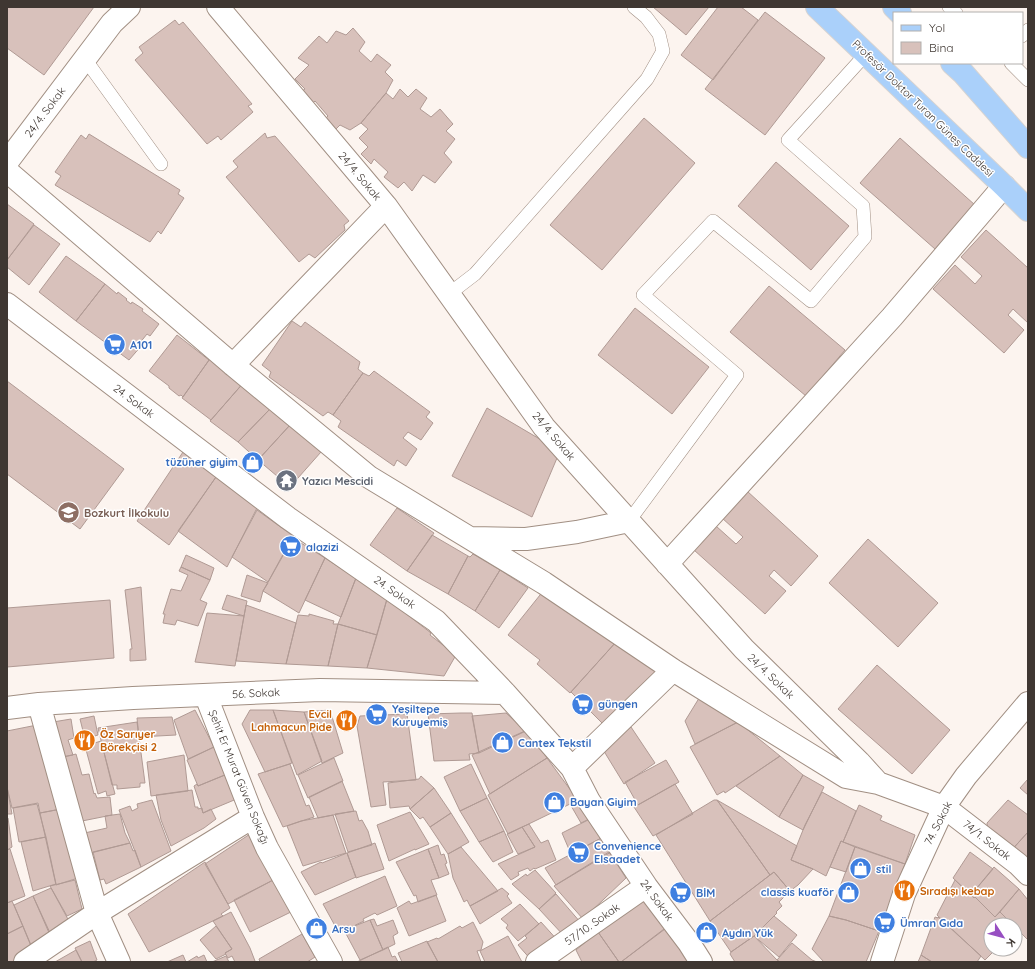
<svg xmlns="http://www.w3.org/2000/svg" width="1035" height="969" font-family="Quicksand,sans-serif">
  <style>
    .building { fill: #d8c1bb; stroke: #b09a94 }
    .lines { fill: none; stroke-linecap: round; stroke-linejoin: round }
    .service-casing { stroke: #a18f83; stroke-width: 14 }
    .minor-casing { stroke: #a18f83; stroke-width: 24 }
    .secondary-casing { stroke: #a18f83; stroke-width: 24 }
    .primary-casing { stroke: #d5d3d2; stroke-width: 24 }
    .service { stroke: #fff; stroke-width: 13 }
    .minor { stroke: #fff; stroke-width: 22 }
    .secondary { stroke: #fff; stroke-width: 22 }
    .primary { stroke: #aad0fa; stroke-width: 22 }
    .labels { text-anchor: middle; stroke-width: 3; stroke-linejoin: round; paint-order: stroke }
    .street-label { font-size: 11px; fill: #3f3732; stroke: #fff }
    .shop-label { font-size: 11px; font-weight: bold; fill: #366cbe; stroke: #fff; text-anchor: start }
    .worship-label { font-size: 11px; font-weight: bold; fill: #5b616d; stroke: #fff; text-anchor: start }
    .education-label { font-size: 11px; font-weight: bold; fill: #785e54; stroke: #fff; text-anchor: start }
    .food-label { font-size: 11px; font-weight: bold; fill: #c56008; stroke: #fff; text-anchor: start }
  </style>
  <rect width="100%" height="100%" fill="#fcf4ef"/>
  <path class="building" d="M7,7H94L44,75L7,48Z
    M653,7H709L686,35Z
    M718,7H741L758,20L713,80L681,55Z
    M765,12L825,58L765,135L705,89Z
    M175,20L179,25L183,22L252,104L248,106L253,112L221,140L218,136L207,144L135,60L143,53L139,47Z
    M353,28L365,42L359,51L371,62L377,54L391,65L385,72L393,80L386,93L361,123L350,130L340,125L335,130L324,120L328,116L315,101L310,106L299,93L305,89L295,79L309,65L298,58L319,36L327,43L336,31L346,35Z
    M400,89L408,97L416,89L427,98L420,109L431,117L440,109L453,124L446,131L455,139L444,153L452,162L435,183L423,175L412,191L404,182L398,188L384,177L388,172L374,159L371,164L361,154L368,147L359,138L368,129L361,123L386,93L393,99Z
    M644,118L695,163L602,270L550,225Z
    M265,133L267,138L275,136L349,221L344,225L345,230L315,258L309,254L299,262L226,177L238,167L233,161Z
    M89,134L180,190L178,194L184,198L161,234L158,231L150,242L55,185L61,176L55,172L81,135L86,139Z
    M900,138L975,205L935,249L860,183Z
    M776,162L849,226L811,270L738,206Z
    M7,204L34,224L7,260Z
    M34,225L60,244L29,285L7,267V260Z
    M986,230L1028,268V323L1013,309L1008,315L1024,330L1004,353L933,289L955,265L975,284L982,276L961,257Z
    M66,256L105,284L76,321L39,292Z
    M105,284L117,294L118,292L127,299L126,300L131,304L132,302L143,309L142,311L159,324L150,336L147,334L139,344L142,345L129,360L76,321Z
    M769,286L845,350L806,396L730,332Z
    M635,308L709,367L672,414L598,355Z
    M292,321L301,327L305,322L360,362L358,369L363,373L333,415L328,412L323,416L269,377L271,372L262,365Z
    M177,335L209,360L183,397L181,395L179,396L169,388V386L149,371Z
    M212,356L245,381L211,420L182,398Z
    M374,371L430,412L426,417L433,423L421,440L408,432L403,438L417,449L406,466L397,460L394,466L338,427L341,421L333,415L363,373L369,376Z
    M7,381L124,469L80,529L7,474Z
    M245,381L270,409L238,442L210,421Z
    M487,408L560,451L532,517L452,476Z
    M270,409L290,425L258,460L238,442Z
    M290,425L321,452L290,487L258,460Z
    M183,452L216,477L169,545L137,521Z
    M216,477L257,508L227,567L178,531Z
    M747,491L818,556L791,586L774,570L769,576L786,591L765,614L694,550L716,526L736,544L743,537L722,518Z
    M397,508L434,533L407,571L370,545Z
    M257,510L293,536L268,582L232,557Z
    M432,535L468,556L448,594L407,571Z
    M293,538L325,558L299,613L263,591Z
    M868,539L938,603L898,647L829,583Z
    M473,554L500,570L475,611L448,594L468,556L470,557Z
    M186,555L214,568L210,580L181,567Z
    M325,558L356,578L341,617L305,600Z
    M181,567L210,580L200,600L207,603L198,626L177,620L175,625L163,623L165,614H163L171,589L181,591L188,575L179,571Z
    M500,570L528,588L499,628L475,611Z
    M247,575L268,583L263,591L260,602L241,596Z
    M356,578L387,599L377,635L338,624Z
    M141,587L146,660L130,661V649H132L125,590Z
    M544,590L616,642L570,693L537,664L540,660L508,635Z
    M227,595L247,601L244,616L222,609Z
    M387,599L431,633L430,635L456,655L444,676L367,668Z
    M110,600L114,658L7,667V608Z
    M246,605L296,623L286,664L236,661Z
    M207,613L244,616L235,666L195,662Z
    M309,614L334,621L333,624H338L328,666L286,664L298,615L309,616Z
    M338,624L377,635L367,668L328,666Z
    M616,642L665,673L605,726L571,692Z
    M877,665L950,730L912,774L838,709Z
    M701,695L738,722L695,744L685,721Z
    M195,710L214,747L188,759L174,720Z
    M250,710H273L292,763L265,772L242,724Z
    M273,710L304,712L322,761L297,775Z
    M330,710L343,753L322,763L304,712Z
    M461,713H472L479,753L469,754L470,760L434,761L428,714Z
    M506,713L526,731L479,753L472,716Z
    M407,714L416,780L383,782L386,805L371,807L357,726L360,716Z
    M94,716L98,735L85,739L80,719Z
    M172,717L176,735L139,737L137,718Z
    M71,719L74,738L68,740L73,755L61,757L53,722Z
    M137,722L145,783H140V787L117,789V785H112L98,728Z
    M738,722L780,756L725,793L724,791L717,795L690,747Z
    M42,724L61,809L40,813L38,803L12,808L7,787V731Z
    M631,727L655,763L624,784L602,748Z
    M527,730L547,758L490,794L472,755Z
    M101,741L115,794L107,796L106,791L98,794L85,746Z
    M214,747L230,773L198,786L187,760Z
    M76,754L82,775L89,774L94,794L95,793L97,798L110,797L112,815L77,822L60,758Z
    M184,755L188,791L151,796L147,762Z
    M780,756L803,775L779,817L736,786Z
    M334,758L343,781L308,798L298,775Z
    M547,758L591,818L581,823L570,804L508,834L488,795Z
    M666,760L679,782L638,805L625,782Z
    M290,764L306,806L309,805L314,817L283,827L258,774Z
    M471,764L487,798L460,811L444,777Z
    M227,774L239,798L203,813L194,786L197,784L198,786Z
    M803,775L824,787L803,830L779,817Z
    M421,776L434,788L410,809L409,806L390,808L388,783L419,779Z
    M1028,779V795L1020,788Z
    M342,781L354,811L318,818L309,797Z
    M675,784L693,814L653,836L634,807Z
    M7,787L12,814H7Z
    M434,788L451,813L430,827L423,817L420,819L410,809Z
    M192,790L195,807H198V809L202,808L203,813L211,809L216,819L204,828L171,846L161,820L156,795Z
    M822,792L856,811L843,842L841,841L826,876L813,869L791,860L805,825Z
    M487,798L504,831L479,842L460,811Z
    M152,800L171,851L141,867L119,810L130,806L132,811L138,808L137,804Z
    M714,800H717L770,875L710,921L656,835Z
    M717,800L797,846L791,860L813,869L798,885L790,891L774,872L770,875Z
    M1008,800L1028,815V832L1009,853L988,835L987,823Z
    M37,804L46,837L19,842L13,808Z
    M859,805L882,816L880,820L915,835L905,864L843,842Z
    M61,809L78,878L56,885L40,813Z
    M356,811L359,821L362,820L368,831L372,845L348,852L335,814Z
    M410,812L429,844L415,850V849L389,861L377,825Z
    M451,813L469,842L448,854L430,827Z
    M120,814L125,833L130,843L83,855L80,834L107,828L105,816Z
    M333,815L346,853L303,866L287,826L301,821Z
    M7,818H8L12,847L7,850Z
    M590,819L607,835L571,854L562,833Z
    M529,824L541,843L548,840L556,860L535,869L534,868L530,871L528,868L518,872L519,875L511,880L498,864L535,847L522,827Z
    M522,827L535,847L518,854L507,834Z
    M504,831L513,852L493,862L479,842Z
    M253,832L277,878L228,904L205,864Z
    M1028,832V869L1009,853Z
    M607,835L616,849L556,885L545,868Z
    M46,837L56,884L33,891L21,842Z
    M841,841L855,847L846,872L830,867Z
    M130,843L133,851L135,850L141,867L106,884L104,879L100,880L93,852Z
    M375,843L384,869L356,878L347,853Z
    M438,845L441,855L444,854L447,863L445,864L449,874L439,878L428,849Z
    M461,847L498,891L470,906L467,900L464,902L453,878L448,854Z
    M855,847L905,864L879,931L846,920L829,916Z
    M10,849L25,896L7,903V850Z
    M428,849L439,878L431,880L437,895L418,902L416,895L414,896L396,862Z
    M609,852L626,878L583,919L554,886Z
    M970,852L993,869L971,895L953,878Z
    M347,853L356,877L315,895L301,872L321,862L322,863Z
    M205,862L230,908L221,914L223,916L149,952L128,914Z
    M994,867L1019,889L995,917L975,897L974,898L971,895Z
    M535,870L556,893L539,909L512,884L526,874L527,876Z
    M774,872L790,891L779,902L782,906L776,912L777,913L754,936L731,952L710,921Z
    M385,876L397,906L377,915L375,913L363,919L364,921L339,933L323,904Z
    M279,877L295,910L250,932L234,900Z
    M75,880L82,909L67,916L50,886Z
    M955,880L974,898L975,897L995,917L1000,912L1013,925H991V949H996L985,960L937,915Z
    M51,888L70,923L50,935L33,896Z
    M502,888L509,894L507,896L512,903L480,924L470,906Z
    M1019,889L1028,900V940L1015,927V925H1013L1000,912Z
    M556,894L581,923L565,937L539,909Z
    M647,894L669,926L621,962H619L598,932Z
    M436,895L446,921L409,936L397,908L409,901L411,904Z
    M33,896L51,935L31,946L14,905Z
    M12,901L23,926L7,934V903Z
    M520,904L539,924L518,941L506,928L508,925L501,919Z
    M231,912L250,948L255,961L253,962H235L232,956L228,958L225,953L232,949L213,921Z
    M774,916L797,935L779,957L754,936Z
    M829,916L846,920L879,931L866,962H824L812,949Z
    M935,917L938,918V917L981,956L977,962H932L921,955Z
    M374,919L377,926L393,920L398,933L393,936L395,944L383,950L370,920Z
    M370,920L383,950L360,960L344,930Z
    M473,922L483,942L481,950L477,951L481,962H438L427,942L437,938L438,939L460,926L462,928Z
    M541,922L560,943L533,962L518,945L527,938L525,936Z
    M23,926L33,950L15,962H7V934Z
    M216,926L232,949L225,953L226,954L216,959L200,940Z
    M669,926L692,962H621L664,929Z
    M598,932L619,962H582L576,950Z
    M302,934L315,957L312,959L307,962H260L259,959Z
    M508,936L522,962H485L480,951Z
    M754,936L777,960L780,962H735L730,954L731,952Z
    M90,941L97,960L93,962H82L75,948Z
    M427,941L438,962H402L398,953Z
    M792,943L812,960L817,962H780L777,960Z
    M388,947L392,957L395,956L398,962H357Z
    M76,950L82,962H55Z
    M183,955L186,962H167Z
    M204,955L207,962H187L197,956L198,958Z
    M921,955L932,962H918Z
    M226,956L229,962H212Z"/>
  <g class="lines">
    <defs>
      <path id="service" d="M949,7L956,13
        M1022,36L1028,30
        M85,59L161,164
        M1011,63L1028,80
        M449,294L475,274L647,79L663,51L659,34L646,17L634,7
        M629,521L737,375L643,295L713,221L811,301L865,237L863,206L788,140L866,54"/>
      <path id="minor" d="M218,7L386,206L544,427L744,649L859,762L878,783L944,807L1018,864L1028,874
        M7,162L112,23L129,7
        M7,171L233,365L369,477L544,583L673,670L846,777L878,783
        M7,304L288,518L436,621L505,693L572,768L589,801L646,886L689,943L701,962
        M233,365L386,206
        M472,538L526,539L577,532L629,521
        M667,564L892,317L1004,186
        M206,696L253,817L267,848L331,962
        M39,704L97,913L119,962
        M7,708L39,704L133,698L320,690L505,693
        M572,768L673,670
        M25,962L97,913L253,817
        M537,962L646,886"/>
      <path id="secondary" d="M882,962L904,894L944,807L966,776L1028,703"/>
      <path id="primary" d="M817,7L1004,186L1028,210
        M894,7L900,13
        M952,63L963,73L1028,147"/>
    </defs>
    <use href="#service" class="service-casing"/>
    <use href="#minor" class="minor-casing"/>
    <use href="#secondary" class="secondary-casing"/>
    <use href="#primary" class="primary-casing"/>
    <use href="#service" class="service"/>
    <use href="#minor" class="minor"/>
    <use href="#secondary" class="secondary"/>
    <use href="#primary" class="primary"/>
  </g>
  <defs>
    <symbol id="supermarket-disc" viewBox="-11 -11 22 22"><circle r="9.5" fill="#3f7fe0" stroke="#fff"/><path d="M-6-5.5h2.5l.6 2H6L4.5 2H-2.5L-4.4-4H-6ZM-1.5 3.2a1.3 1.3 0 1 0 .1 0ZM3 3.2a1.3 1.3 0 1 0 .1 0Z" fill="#fff"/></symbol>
    <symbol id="shop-disc" viewBox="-11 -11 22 22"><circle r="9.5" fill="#3f7fe0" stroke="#fff"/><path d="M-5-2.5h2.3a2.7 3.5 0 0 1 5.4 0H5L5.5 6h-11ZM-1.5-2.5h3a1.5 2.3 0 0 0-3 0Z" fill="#fff"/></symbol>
    <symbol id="temple-disc" viewBox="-11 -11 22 22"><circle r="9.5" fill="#6b7280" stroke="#fff"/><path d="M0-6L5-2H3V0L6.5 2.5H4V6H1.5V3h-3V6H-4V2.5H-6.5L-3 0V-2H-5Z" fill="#fff"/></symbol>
    <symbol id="school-disc" viewBox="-11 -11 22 22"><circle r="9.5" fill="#8d6e63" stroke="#fff"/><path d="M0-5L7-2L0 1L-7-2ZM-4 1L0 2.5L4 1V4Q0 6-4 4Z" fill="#fff"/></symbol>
    <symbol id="restaurant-disc" viewBox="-11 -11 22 22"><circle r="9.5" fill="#e8710a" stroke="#fff"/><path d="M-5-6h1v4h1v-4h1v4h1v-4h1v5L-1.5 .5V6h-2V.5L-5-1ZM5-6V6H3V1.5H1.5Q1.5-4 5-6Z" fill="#fff"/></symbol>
  </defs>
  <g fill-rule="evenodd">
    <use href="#supermarket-disc" x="102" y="332" width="25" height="25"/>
    <use href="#shop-disc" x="240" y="450" width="25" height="25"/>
    <use href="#temple-disc" x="274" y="468" width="25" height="25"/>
    <use href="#school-disc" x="56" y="500" width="25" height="25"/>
    <use href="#supermarket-disc" x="278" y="534" width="25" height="25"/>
    <use href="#supermarket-disc" x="570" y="692" width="25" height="25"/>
    <use href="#supermarket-disc" x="364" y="702" width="25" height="25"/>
    <use href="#restaurant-disc" x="334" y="708" width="25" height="25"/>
    <use href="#restaurant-disc" x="72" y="728" width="25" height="25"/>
    <use href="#shop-disc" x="490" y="730" width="25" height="25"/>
    <use href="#shop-disc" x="542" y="790" width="25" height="25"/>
    <use href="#supermarket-disc" x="566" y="840" width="25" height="25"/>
    <use href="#shop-disc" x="848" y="856" width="25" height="25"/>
    <use href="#restaurant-disc" x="892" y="878" width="25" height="25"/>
    <use href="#shop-disc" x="836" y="880" width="25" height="25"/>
    <use href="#supermarket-disc" x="668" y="880" width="25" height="25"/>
    <use href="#supermarket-disc" x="872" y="910" width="25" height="25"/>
    <use href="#shop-disc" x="304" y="916" width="25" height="25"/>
    <use href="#shop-disc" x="694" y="920" width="25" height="25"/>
  </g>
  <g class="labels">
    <g class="street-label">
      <text transform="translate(923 108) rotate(44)" y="4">Profesör Doktor Turan Güneş Caddesi</text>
      <text transform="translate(45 112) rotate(-53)" y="4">24/4. Sokak</text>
      <text transform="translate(360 176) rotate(50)" y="4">24/4. Sokak</text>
      <text transform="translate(134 401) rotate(37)" y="4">24. Sokak</text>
      <text transform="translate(554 436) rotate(50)" y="4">24/4. Sokak</text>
      <text transform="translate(395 592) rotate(35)" y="4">24. Sokak</text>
      <text transform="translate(771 676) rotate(44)" y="4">24/4. Sokak</text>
      <text transform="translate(256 693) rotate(-3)" y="4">56. Sokak</text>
      <text transform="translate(239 777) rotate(68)" y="4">Şehit Er Murat Güven Sokağı</text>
      <text transform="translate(938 823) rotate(-63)" y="4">74. Sokak</text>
      <text transform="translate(987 840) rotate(38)" y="4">74/1. Sokak</text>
      <text transform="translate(657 900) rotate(54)" y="4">24. Sokak</text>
      <text transform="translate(592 924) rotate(-35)" y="4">57/10. Sokak</text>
    </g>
    <g class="shop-label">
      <text x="130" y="349">A101</text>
      <text x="238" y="466" text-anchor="end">tüzüner giyim</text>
      <text x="306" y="551">alazizi</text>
      <text x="598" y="708">güngen</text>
      <text x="392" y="713">Yeşiltepe<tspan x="392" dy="13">Kuruyemiş</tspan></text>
      <text x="518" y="747">Cantex Tekstil</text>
      <text x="570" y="806">Bayan Giyim</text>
      <text x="594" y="850">Convenience<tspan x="594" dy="13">Elsaadet</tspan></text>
      <text x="876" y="873">stil</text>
      <text x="834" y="896" text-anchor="end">classis kuaför</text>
      <text x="696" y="897">BİM</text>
      <text x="900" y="927">Ümran Gıda</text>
      <text x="332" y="933">Arsu</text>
      <text x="722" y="937">Aydın Yük</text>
    </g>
    <g class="worship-label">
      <text x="302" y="485">Yazıcı Mescidi</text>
    </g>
    <g class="education-label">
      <text x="84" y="517">Bozkurt İlkokulu</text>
    </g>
    <g class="food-label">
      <text x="332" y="718" text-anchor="end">Evcil<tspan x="332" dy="13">Lahmacun Pide</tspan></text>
      <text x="100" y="738">Öz Sarıyer<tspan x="100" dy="13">Börekçisi 2</tspan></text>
      <text x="920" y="895">Sıradışı kebap</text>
    </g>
  </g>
  <rect width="1035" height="969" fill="none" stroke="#3f3732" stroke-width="16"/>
  <rect x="893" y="12" width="130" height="52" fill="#ffffff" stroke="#b2afad"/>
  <rect x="901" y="25" width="20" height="6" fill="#aad0fa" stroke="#b2afad"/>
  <text x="929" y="32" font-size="12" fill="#3f3732">Yol</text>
  <rect x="901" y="42" width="20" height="12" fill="#d8c1bb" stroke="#b2afad"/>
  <text x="929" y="52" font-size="12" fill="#3f3732">Bina</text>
  <g transform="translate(1003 937) rotate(126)"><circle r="19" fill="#ffffff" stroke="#b2afad"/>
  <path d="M0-3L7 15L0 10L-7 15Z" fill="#974fc2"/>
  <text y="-6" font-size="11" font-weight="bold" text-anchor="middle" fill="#3f3732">K</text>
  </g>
</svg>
